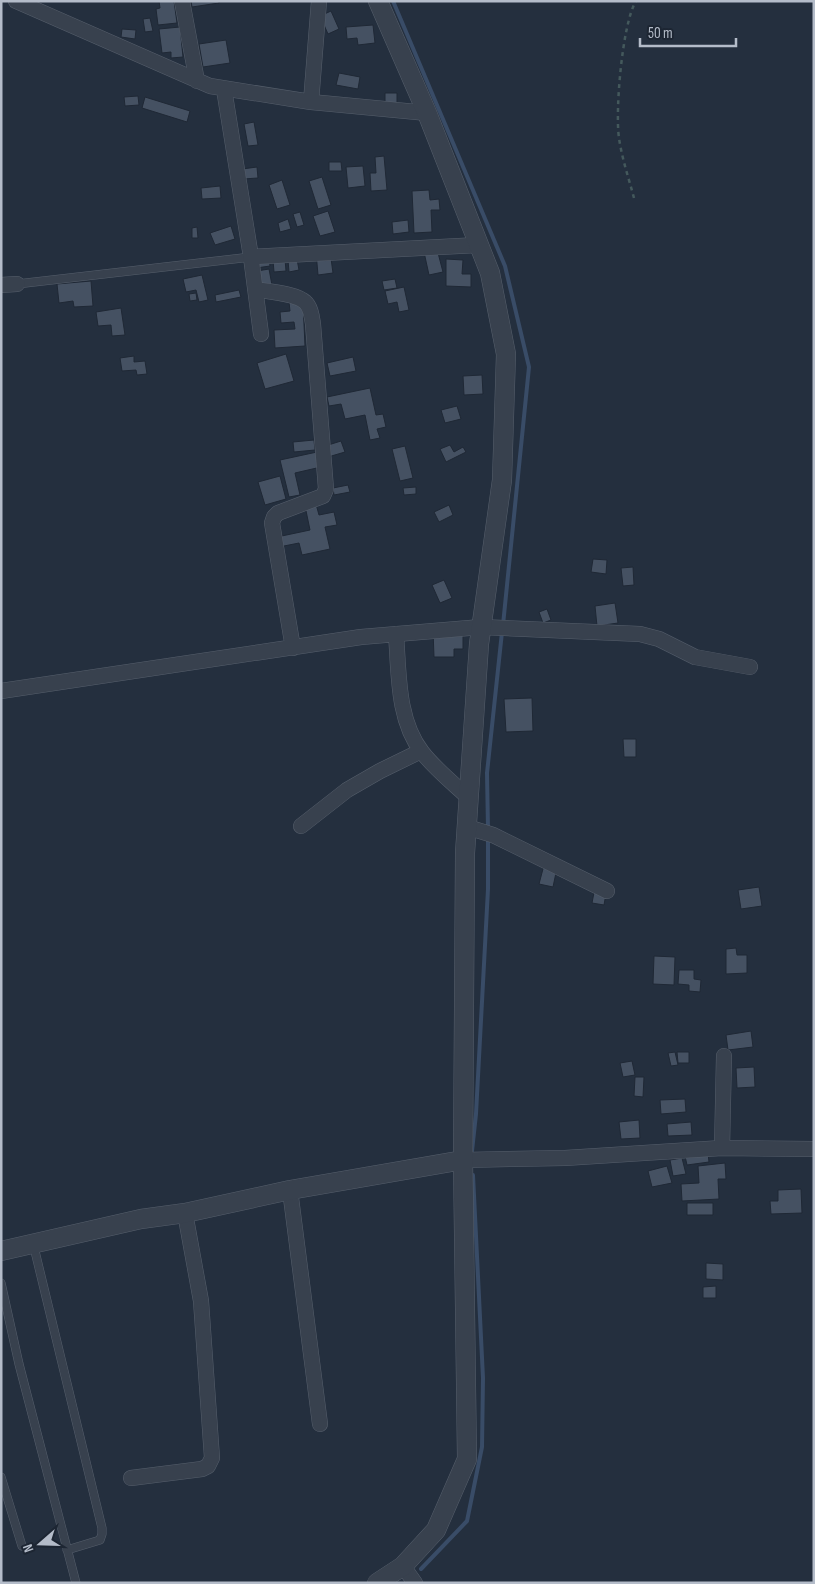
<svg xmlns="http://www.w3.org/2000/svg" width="815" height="1584" font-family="'Sofia Sans Condensed',sans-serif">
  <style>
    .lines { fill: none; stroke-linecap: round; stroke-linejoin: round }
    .stream { stroke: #394c67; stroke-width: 4 }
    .building { fill: #455162; stroke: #1f2835 }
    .service-casing { stroke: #565f6c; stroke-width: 9 }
    .minor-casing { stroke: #565f6c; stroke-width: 16 }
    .tertiary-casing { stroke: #565f6c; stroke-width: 20 }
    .path { stroke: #44595c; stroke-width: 2.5; stroke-dasharray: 4 4; stroke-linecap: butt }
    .service { stroke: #38414e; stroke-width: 8 }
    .minor { stroke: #38414e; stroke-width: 15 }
    .tertiary { stroke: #38414e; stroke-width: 19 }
  </style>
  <rect width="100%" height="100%" fill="#242f3e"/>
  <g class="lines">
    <path class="stream" d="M393,1L505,266L529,367L503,625
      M488,829L487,773L502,632
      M472,1151L476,1114L488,889V838
      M421,1569L467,1521L482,1447L483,1378L473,1175"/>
  </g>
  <path class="building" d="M159,1H174L177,23L158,25L156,9L160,8Z
    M191,1H219V3L192,7Z
    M331,11L339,29L328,34L320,16Z
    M150,18L153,31L145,32L143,19Z
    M373,25L375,43L358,45L357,38L347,39L346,27Z
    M180,27L183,57L171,58V52L162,53L159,29Z
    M122,29L136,30L135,39L121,37Z
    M226,40L230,63L203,67L199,44Z
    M339,73L360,77L358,89L336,85Z
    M385,93H397V108H385Z
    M138,96L139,105L125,106L124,97Z
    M145,97L190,111L187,122L142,108Z
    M254,122L258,145L248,146L244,124Z
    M384,156L387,190L371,191L370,173H376L375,157Z
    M329,162H341L342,171H329Z
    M363,166L365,186L348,188L346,167Z
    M257,167L258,178L243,179L242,169Z
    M322,177L331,205L318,209L309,181Z
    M282,180L290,205L277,209L269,185Z
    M220,186L221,198L202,199L201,188Z
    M429,190L430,200L439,199L440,210H431L432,232L414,233L412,191Z
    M328,211L335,232L320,236L313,216Z
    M300,212L304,225L297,227L293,214Z
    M288,219L291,229L280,232L278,223Z
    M408,220L409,232L393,234L392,222Z
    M231,226L235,239L215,245L210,233Z
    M197,227L198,238H192V228Z
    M437,249L443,272L429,275L424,252Z
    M330,251L333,273L318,275L316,252Z
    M269,257L270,266L256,268L254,260Z
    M285,259L286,271L274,272L273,260Z
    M297,259L299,270L289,272L288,260Z
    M446,259L463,260L462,274H471V287L446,286Z
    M269,269L272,285L260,287L257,271Z
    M202,275L208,300L199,302L196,290L186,292L183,279Z
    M395,279L397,288L384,290L382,281Z
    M91,281L93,306L74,307L73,301L59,303L57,284Z
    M404,287L409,310L399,312L397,302L388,304L385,291Z
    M239,290L241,297L216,302L215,295Z
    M196,293L197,300L190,301L189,294Z
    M289,302H303L305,346L275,348L274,330L295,329L294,322L281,323L280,312L290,311Z
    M121,308L125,335L112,336L111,325L98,326L96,312Z
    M286,354L294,381L265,389L257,363Z
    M134,356V362L145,361L147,374L137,375L136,370L122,371L120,358Z
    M353,357L356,371L330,376L327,363Z
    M482,375L483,394L464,395L463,376Z
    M370,388L376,415L383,414L386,427L377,429L380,438L370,440L365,415L345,419L341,404L329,406L327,397Z
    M457,406L461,419L445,423L441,410Z
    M314,440L315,450L294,452L293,442Z
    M341,441L345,452L328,457L325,446Z
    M450,445L454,452L463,447L466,452L446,462L440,449Z
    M405,446L413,478L400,481L392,449Z
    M317,452L321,467L295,473L300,495L289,497L280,460Z
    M280,476L286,499L265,505L258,482Z
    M348,485L350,492L334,495L333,488Z
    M416,487V494L404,495L403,488Z
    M316,504L319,515L334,512L337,525L325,527L330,549L302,555L299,543L279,547L277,537L310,530L305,506Z
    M449,505L453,515L439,522L434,512Z
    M593,559L607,560L606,574L591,572Z
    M633,567L634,585L623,586L621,568Z
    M444,580L452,598L440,603L432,585Z
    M615,603L618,623L597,626L595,606Z
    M547,609L551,620L543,623L539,612Z
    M433,630H463V649H454V657H434Z
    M532,698L533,731L506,732L504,699Z
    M623,739H636V757H624Z
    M544,865L557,868L553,887L539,884Z
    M595,887L607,888L604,905L592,903Z
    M759,887L762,906L741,909L738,890Z
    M736,948L737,955H747V973L726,974V949Z
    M654,956L675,957L674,985L653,984Z
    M679,970H694V979L701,980L700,992L689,991V985L678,984Z
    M751,1031L753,1047L728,1050L726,1035Z
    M675,1052L678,1065L671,1066L668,1053Z
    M677,1052H689V1063H678Z
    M632,1061L635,1075L623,1077L620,1063Z
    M754,1067L755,1087L737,1088L736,1068Z
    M635,1077H644L643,1097L634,1096Z
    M685,1099L686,1112L661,1114L660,1100Z
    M639,1120L640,1138L621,1139L619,1122Z
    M691,1122L692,1135L668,1136L667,1124Z
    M708,1153L709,1162L687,1165L685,1156Z
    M682,1158L686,1174L673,1176L670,1160Z
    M725,1163L726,1179H718L719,1199L682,1201L681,1184L699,1183L698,1166Z
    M667,1166L672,1183L652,1187L648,1171Z
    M801,1189L802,1213L771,1214L770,1201H778V1190Z
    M687,1203H713V1215H687Z
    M706,1263L723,1264V1280L706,1279Z
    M716,1286V1298H703V1287Z"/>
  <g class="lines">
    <defs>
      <path id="service" d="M17,284L251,257
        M33,1243L102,1528V1534L100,1540L67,1550
        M1,1283L19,1364L76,1583
        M1,1477L22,1546"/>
      <path id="minor" d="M16,1L210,86L311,102L427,113
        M182,1L197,81
        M224,89L251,257L261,334
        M311,102L319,1
        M251,257L478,245
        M1,285L17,284
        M255,289C268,292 296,293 305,302C311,307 312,318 313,324L326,489L323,496L278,513L274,517L272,523L293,648
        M396,634C399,673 397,720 422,752C435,769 453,783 469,798
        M1,691L361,637L481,627L640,634L659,639L695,657L750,667
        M301,826L347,790L380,771L421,751
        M467,827L493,835L607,891
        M722,1148L724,1056
        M463,1160L565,1158L722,1148L814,1149
        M290,1190L320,1424
        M131,1478L202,1469L208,1466L212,1458L201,1301L185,1213
        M403,1566L415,1583"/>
      <path id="tertiary" d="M1,1251L141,1219L185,1213L290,1190L463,1160
        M377,1583L403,1566L436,1530L467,1459L463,1160L465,853L479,644L502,480L506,354L490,273L427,113L378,1"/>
    </defs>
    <use href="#service" class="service-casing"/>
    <use href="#minor" class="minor-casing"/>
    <use href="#tertiary" class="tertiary-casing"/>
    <path class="path" d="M634,198C629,179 622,159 619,138C615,112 622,24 636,1"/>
    <use href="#service" class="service"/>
    <use href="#minor" class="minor"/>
    <use href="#tertiary" class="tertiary"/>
  </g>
  <rect width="815" height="1584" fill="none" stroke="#b4bcc9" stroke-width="5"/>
  <g transform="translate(40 1544) rotate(250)" stroke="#1d2633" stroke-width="4" paint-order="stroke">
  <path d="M0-4L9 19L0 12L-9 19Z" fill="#b4bcc9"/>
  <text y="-8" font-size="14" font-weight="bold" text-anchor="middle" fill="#b4bcc9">N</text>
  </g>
  <path d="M640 38v8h96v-8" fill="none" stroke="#b4bcc9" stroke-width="2.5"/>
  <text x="648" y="38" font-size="15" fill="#b4bcc9" stroke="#1d2633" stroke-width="4" paint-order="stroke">50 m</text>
</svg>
